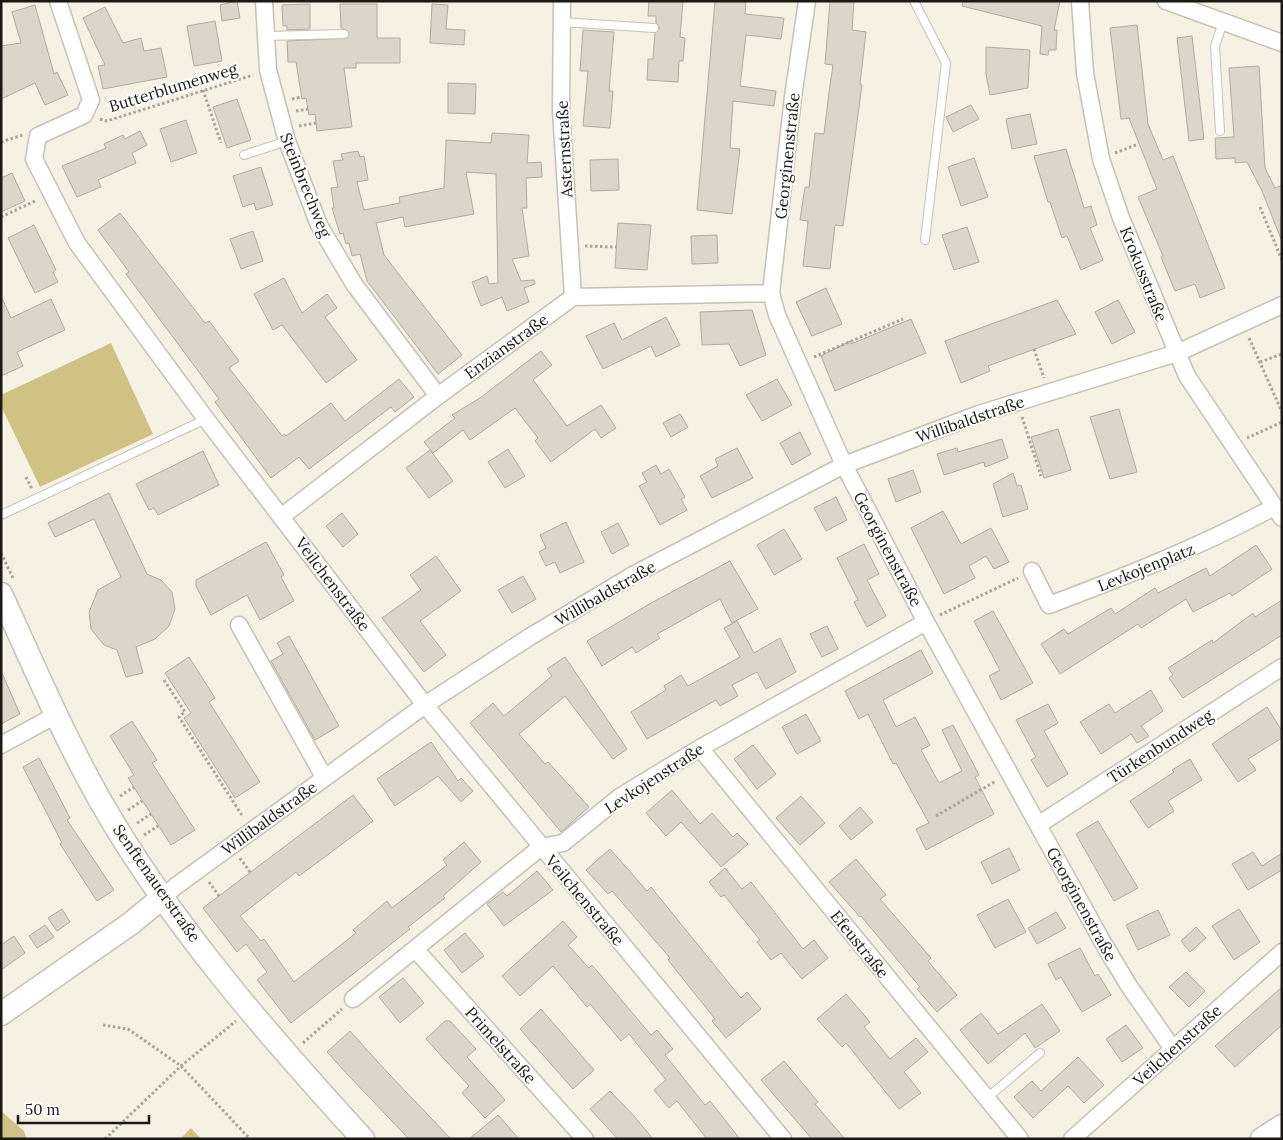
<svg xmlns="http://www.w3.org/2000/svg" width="1283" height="1140" font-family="Lora,serif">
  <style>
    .green { fill: #d0c284 }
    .building { fill: #dad7ca; stroke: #afac9f }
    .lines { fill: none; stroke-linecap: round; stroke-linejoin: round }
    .lane-casing { stroke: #c4c2b4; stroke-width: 10 }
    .street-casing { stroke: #c4c2b4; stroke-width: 19 }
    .secondary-casing { stroke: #c4c2b4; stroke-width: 25 }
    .path { stroke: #a7a59a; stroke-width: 3; stroke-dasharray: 2.5 2.5; stroke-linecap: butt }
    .lane { stroke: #fff; stroke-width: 8 }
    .street { stroke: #fff; stroke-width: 16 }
    .secondary { stroke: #fff; stroke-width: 22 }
    .labels { text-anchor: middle; stroke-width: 4; stroke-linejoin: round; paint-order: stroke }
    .street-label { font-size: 16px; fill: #1a1914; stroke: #fff }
  </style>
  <rect width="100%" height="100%" fill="#f5f2e4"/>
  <path class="green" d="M111,343L153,434L40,487L1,406V395Z
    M1,1111L24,1131L27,1139H1Z
    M191,1128L201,1139H180Z"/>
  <path class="building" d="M237,1L240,18L222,21L220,5Z
    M649,1H683L680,37L685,38L683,61H679L678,82L647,80L648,59H653L655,33L660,28L656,23V16H648Z
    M715,1H746L745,14L784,18L781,39L746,35L740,86L776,91L774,106L733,101L730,148L740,149L732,214L697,210Z
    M830,1H854L852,30L866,32L860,84L862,85L843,226L835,225L830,269L803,266L808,221L800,220L805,187H809L815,133L824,134L829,92L833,65L825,64Z
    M963,1H1060L1054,30H1057L1056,50H1049L1048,55L1040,54L1042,26L962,6Z
    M310,4V29L287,30V26H283L282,5Z
    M340,4H377V38H400V63H356V68H344L352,127L317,131L315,114L309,115L306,98L302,99L296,62H288L287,41L347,38L348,31L341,28Z
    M432,4L448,5L446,29L465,30L464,45L430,43Z
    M35,5L54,74L57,72L68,95L45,105L35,83L1,99V46L21,43L12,12Z
    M105,7L123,43L141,38L144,51L161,48L167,77L103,89L98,66L105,65L83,18Z
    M215,21L222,61L194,66L187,26Z
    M1137,25L1148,124L1163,160L1173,156L1225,288L1200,298L1195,284L1175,291L1161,257L1163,256L1138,197L1157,189L1129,118L1121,119L1110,28Z
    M583,30L614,32L609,91H613L610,128L583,126L588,71H580Z
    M1192,36L1204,139L1189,141L1177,38Z
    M986,47L1030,50L1028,88L990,95L986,74Z
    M1259,66L1265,168L1275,188L1282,185L1281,239L1262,191L1247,162L1235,163V158L1216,159L1215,138L1234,137L1229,68Z
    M448,83L476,84L475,114L448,113Z
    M237,99L251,140L227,148L213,107Z
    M971,105L979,119L953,132L946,117Z
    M1030,114L1037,144L1012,149L1006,119Z
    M186,120L197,153L171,162L160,129Z
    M140,131L147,145L132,153L136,163L98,180L101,187L77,197L62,166L106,148L104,144L123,135L125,139Z
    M492,133L529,135L527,163L541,162L542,177L526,178L527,208H522L529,256L512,259L521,281L534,280L535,284L524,288L529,302L507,311L502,297L481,306L472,282L487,276L489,284L498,283L496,174L466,172L474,214L405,227L403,217L376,223L384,255L462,355L438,374L367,281L360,254L352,256L349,243L346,244L343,233L340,234L332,208H334L331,188L338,187L333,161L343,160L341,154L358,151L360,157L364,156L368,180L357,182L364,210L400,203L399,197L444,188L446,140L491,143Z
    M1066,149L1084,208L1091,206L1097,225L1090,228L1103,260L1081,270L1067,236L1062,238L1050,202H1048L1034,156Z
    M974,158L988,197L961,206L948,167Z
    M618,159L619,190L591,191L590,160Z
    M261,167L273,205L256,210L254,203L243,207L233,176Z
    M12,173L25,201L1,212V178Z
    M120,213L205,323L209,321L239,361L229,368L282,436L285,434L286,436L331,403L345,421L399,379L414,397L395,412L391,407L309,469L299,457L271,478L215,402L219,399L126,274L129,272L98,230Z
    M618,223L651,225L647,270L615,268Z
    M34,225L56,270L53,272L58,282L35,293L8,238Z
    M967,227L979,262L954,270L942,235Z
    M253,231L263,261L241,269L230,239Z
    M717,235L718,263L692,264L691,236Z
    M284,278L302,313L327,294L337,308L325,317L357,360L326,383L282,325L273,330L254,294Z
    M826,288L842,324L812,336L796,302Z
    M1,296L11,318L51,299L65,330L17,352L23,366L1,376Z
    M1057,300L1076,334L988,366L990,371L961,383L945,341Z
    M1118,300L1135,332L1112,344L1095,312Z
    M752,310L766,355L740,366L729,344L702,345L700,312Z
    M666,317L680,345L656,357L651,346L603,369L586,336L614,323L622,340Z
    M911,319L926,353L835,391L821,356L850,341L851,344Z
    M541,351L552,365L533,380L567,426L601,405L616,428L601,438L595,429L551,462L535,441L538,438L515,408L470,440L463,430L433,453L424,442L455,418L452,415L480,398Z
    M777,379L792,405L762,421L746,395Z
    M1119,409L1137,472L1110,479L1090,417Z
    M680,414L688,427L671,437L663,423Z
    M1058,429L1071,470L1044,478L1031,437Z
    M800,432L811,454L792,465L780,443Z
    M1002,439L1008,458L985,467L984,462L944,475L937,454L957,448L958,452Z
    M737,448L753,478L712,498L700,476L718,466L715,459Z
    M508,449L525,476L505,488L488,462Z
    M430,450L453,481L429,498L406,468Z
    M203,451L219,485L158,515L154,508L149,510L136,484Z
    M656,465L661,474L669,469L685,497L681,499L687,510L660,525L639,486L647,482L642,473Z
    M913,470L921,492L896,502L888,479Z
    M1013,473L1017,486L1021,485L1028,509L1003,517L993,484Z
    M109,493L147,574L161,580L172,592L175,609L169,626L155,639L136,647L143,673L126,677L117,650L104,645L91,629L89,612L98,590L121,577L94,519L55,537L48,523Z
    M836,497L847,520L826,531L814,508Z
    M943,511L961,544L991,528L1009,562L994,569L986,556L969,566L975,578L944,594L911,528Z
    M342,513L358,534L343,547L326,526Z
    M566,522L584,562L560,573L555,562L546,566L539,552L546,548L540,535Z
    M618,523L629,545L612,554L601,532Z
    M784,529L802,559L774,575L757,545Z
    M266,542L284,575L281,577L294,601L260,620L247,595L211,615L196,586V580Z
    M864,544L879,574L867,580L886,616L867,627L854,602L858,600L837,558Z
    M1256,545L1272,569L1232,596L1230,593L1193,612L1186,599L1141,628L1138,624L1060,674L1041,644L1064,629L1068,634L1111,608L1115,614L1155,588L1158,593L1206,568L1210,576Z
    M436,556L461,591L420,621L446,655L424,672L382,618L421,590L410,575Z
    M730,561L758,609L732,623L720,599L657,634L660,638L636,653L632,647L602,666L587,641L651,603Z
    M523,576L536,599L512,613L498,590Z
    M1282,600V635L1183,698L1169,678L1173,675L1168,668L1212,640L1213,643L1253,613L1255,617Z
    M993,611L1033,683L1001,700L989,676L1000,670L974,621Z
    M737,621L754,653L780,638L796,672L766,689L757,672L732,685L738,696L720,706L716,700L647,739L631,712L666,690L664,686L681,675L688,686L740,657L724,628Z
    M827,626L838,649L822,657L810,634Z
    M289,636L339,726L315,740L271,661L283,654L277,643Z
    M921,650L933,673L883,700L896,727L915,717L930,745L921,750L939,783L962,771L942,730L953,725L979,775L975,777L994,814L926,850L916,829L929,823L896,763L893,764L868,714L859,719L845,691Z
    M189,657L215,698L209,702L260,782L235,798L184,718L191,713L165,673Z
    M565,657L627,749L613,759L565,696L519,734L545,764L548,762L589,807L561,832L470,723L493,703L504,716L552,676L547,669Z
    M1,671L20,714L1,724Z
    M1151,690L1163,711L1141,726L1149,736L1137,743L1131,734L1101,754L1080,722L1109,704L1115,713Z
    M1048,704L1058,723L1044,731L1068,774L1047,787L1031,760L1036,757L1016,720Z
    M1267,707L1282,731V738L1248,759L1256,770L1238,782L1212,744Z
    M806,714L821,741L797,754L782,727Z
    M132,721L157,760L152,763L195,830L171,845L128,778L134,775L110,736Z
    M431,742L458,781L461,778L473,791L461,802L438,776L395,806L377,779Z
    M753,745L776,774L757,789L734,759Z
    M39,758L70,818L67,820L114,890L97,901L60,844L62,843L23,767Z
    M1190,759L1202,780L1168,801L1174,811L1148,828L1130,801L1174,772L1172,770Z
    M672,790L700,824L712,813L733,837L737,833L748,844L721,867L681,822L666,836L646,813Z
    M353,795L373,821L299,876L296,872L240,916L261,941L264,939L294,982L356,933L353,930L387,901L392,908L447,865L443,860L464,842L481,862L443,896L445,898L408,927L410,929L291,1023L257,980L267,972L246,944L237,952L203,908Z
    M801,796L825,823L800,845L776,818Z
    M860,807L873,822L851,840L839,826Z
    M1098,821L1138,888L1114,901L1076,834Z
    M1009,848L1020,870L992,884L981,862Z
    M610,849L647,891L651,887L741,998L747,992L761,1009L726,1038L712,1021L715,1019L668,960L670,958L612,891L608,894L586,870Z
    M1253,852L1262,866L1282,853V870L1248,890L1232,864Z
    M856,859L886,895L880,899L931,958L928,961L957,995L937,1012L917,989L920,987L861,916L860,917L829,882Z
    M725,868L742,889L751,882L803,949L814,940L828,958L802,979L781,953L771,960L757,942L760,940L724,895L721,897L709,882Z
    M537,871L553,890L504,926L487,904L503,892L507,896Z
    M1008,899L1026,932L995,948L977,915Z
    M62,909L70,922L57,931L48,918Z
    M1239,909L1260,942L1234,960L1212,926Z
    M1158,910L1170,935L1138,950L1126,925Z
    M1056,912L1066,928L1037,944L1028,928Z
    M563,921L577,937L568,945L589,968L592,965L651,1035L657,1030L673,1049L665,1055L705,1105L710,1101L740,1139H707L677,1101L669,1108L654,1090L666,1080L629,1034L621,1041L590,1004L587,1007L553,966L520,996L502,976Z
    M45,925L54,937L37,948L29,936Z
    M1196,927L1206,938L1190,952L1181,941Z
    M465,933L484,956L462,973L444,950Z
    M14,936L25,953L1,970V945Z
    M1080,948L1095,976L1098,974L1111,995L1082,1012L1061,977L1056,980L1048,964Z
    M1186,972L1205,991L1189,1007L1169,987Z
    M403,978L424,1003L400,1023L379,997Z
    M1282,987V1025L1235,1067L1215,1046Z
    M846,994L870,1022L864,1027L890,1059L916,1038L928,1052L904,1072L921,1093L899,1109L846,1043L842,1047L817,1019Z
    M1042,1004L1060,1031L1035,1048L1025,1033L988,1064L960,1030L981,1013L998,1034Z
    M541,1009L594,1070L573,1089L520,1029Z
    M445,1021H450L476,1049L467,1057L505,1100L485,1118L462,1093L469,1086L426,1039Z
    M1126,1025L1143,1048L1122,1062L1106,1039Z
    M350,1031L387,1072L451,1139H409L348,1075L327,1052Z
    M1078,1057L1104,1085L1084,1103L1068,1086L1033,1118L1014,1097L1032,1081L1041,1091Z
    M784,1061L818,1102L815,1104L845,1139H812L761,1080Z
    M610,1091L634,1116L653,1139H618L590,1109Z
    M498,1115L519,1139H469Z"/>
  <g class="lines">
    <defs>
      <path id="lane" d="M914,1L946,63L925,240
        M562,22L654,28
        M266,36L344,34
        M1220,131L1215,46L1223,22
        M244,155L287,141
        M1,515L206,419
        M987,1098L1040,1053"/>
      <path id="street" d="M58,1L91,100L84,115L38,136L34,159L77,243L206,419L425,705L783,1139
        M264,1L268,70L287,141L319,225L354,284L438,396
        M562,1L561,111L573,297
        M807,1L793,97L771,293L777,315L844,465L926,622L1102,941L1129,986L1173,1049
        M1080,1L1085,73L1101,159L1121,218L1187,376L1282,518
        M1166,1L1282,43
        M281,517L438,396L573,297L771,293
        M1032,571L1049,605C1126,576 1202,546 1274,507
        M239,625L324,777
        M1,745L56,715
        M700,748L1020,1139
        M1038,825L1282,667
        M163,897L176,886L425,705L531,636L633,575L844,465L979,414L1177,353L1282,305
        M416,950L585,1139
        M353,999L541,847L563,843L621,796L700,748L926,622
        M1072,1139L1282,952"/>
      <path id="secondary" d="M1,594C33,664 63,735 101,802C171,924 268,1035 363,1139
        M1,1014L130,924L163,897
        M1262,1139L1282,1126"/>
    </defs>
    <use href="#lane" class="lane-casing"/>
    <use href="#street" class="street-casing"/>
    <use href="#secondary" class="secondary-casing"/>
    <path class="path" d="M203,90L221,143
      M292,99L302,97
      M296,111L308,109
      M100,119L107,121L253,75
      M299,126L316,123
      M1,142L23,135
      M1115,153L1136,145
      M1260,207L1282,260
      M1,217L37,200
      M585,246L616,247
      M1249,338L1282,412
      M1034,349L1044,378
      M814,357L903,319
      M1260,362L1282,354
      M1022,417L1041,476
      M1247,438L1282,422
      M26,477L32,489
      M1,553L13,578
      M940,615L1018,578
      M164,680L185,712L179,717L243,817
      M120,796L134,787
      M128,810L142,801
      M936,816L996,781
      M137,823L151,814
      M144,835L158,826
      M240,858L250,872
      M209,882L219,896
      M103,1025L128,1029L181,1066L250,1139
      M303,1043L342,1009
      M105,1139L181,1066L236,1021"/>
    <use href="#lane" class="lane"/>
    <use href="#street" class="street"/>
    <use href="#secondary" class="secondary"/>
  </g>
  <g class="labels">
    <g class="street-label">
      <text transform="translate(173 87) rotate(-17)" y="6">Butterblumenweg</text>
      <text transform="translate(564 149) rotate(-93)" y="6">Asternstraße</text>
      <text transform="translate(787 156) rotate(-84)" y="6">Georginenstraße</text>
      <text transform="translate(306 185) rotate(68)" y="6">Steinbrechweg</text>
      <text transform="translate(1144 274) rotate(68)" y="6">Krokusstraße</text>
      <text transform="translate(506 346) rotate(-36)" y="6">Enzianstraße</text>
      <text transform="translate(970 419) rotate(-19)" y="6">Willibaldstraße</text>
      <text transform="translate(888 549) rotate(62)" y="6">Georginenstraße</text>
      <text transform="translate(1146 567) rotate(-22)" y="6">Levkojenplatz</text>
      <text transform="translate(333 584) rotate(53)" y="6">Veilchenstraße</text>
      <text transform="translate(605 593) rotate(-30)" y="6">Willibaldstraße</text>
      <text transform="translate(1160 746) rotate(-33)" y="6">Türkenbundweg</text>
      <text transform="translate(654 778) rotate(-33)" y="6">Levkojenstraße</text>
      <text transform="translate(269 818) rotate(-36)" y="6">Willibaldstraße</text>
      <text transform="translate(157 883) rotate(55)" y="6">Senftenauerstraße</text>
      <text transform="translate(585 900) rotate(50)" y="6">Veilchenstraße</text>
      <text transform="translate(1082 904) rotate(61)" y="6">Georginenstraße</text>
      <text transform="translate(860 944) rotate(51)" y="6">Efeustraße</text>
      <text transform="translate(501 1045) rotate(48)" y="6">Primelstraße</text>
      <text transform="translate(1177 1045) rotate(-42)" y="6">Veilchenstraße</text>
    </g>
  </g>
  <rect width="1283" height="1140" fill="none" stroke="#1a1914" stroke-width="5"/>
  <path d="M18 1115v8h131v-8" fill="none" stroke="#1a1914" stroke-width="2.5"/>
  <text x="25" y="1115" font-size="15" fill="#1a1914" stroke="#ffffff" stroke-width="4" paint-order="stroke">50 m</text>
</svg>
